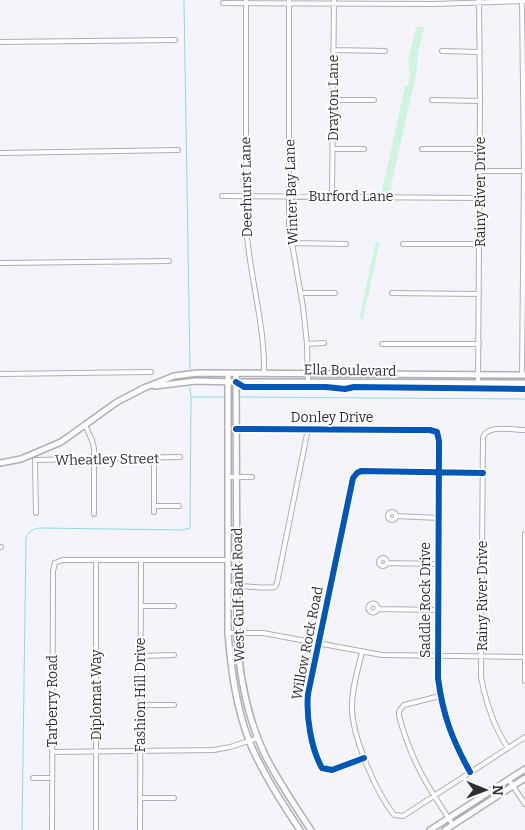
<svg xmlns="http://www.w3.org/2000/svg" width="525" height="830" font-family="Bitter,serif">
  <style>
    .green { fill: #d1f4e0 }
    .lines { fill: none; stroke-linecap: round; stroke-linejoin: round }
    .stream { stroke: #88dfe2; stroke-width: 1 }
    .minor-casing { stroke: #b0aeb6; stroke-width: 6 }
    .major-casing { stroke: #b0aeb6; stroke-width: 8 }
    .minor { stroke: #fefdfe; stroke-width: 4 }
    .major { stroke: #fefdfe; stroke-width: 5 }
    .cycleway-casing { stroke: #fff; stroke-width: 9 }
    .cycleway { stroke: #0057b8; stroke-width: 6 }
    .labels { text-anchor: middle; stroke-width: 4; stroke-linejoin: round; paint-order: stroke }
    .street-label { font-size: 14px; fill: #2f2c38; stroke: #fff }
  </style>
  <rect width="100%" height="100%" fill="#f5f4fa"/>
  <path class="green" d="M416,27H424L418,54L416,75L389,195H381L405,86L408,85L410,75L408,61Z
    M376,241L380,242L363,319H359Z"/>
  <g class="lines">
    <path class="stream" d="M184,0L190,370
      M190,388L191,397
      M238,397L525,399
      M22,830L26,538C29,531 32,529 40,528L182,530L190,528L191,397H227"/>
    <defs>
      <path id="minor" d="M246,0V225C249,275 265,323 264,373
        M289,0V226L303,307L307,344L308,382
        M223,3L434,4L525,1
        M0,42L175,40
        M333,50L385,51
        M442,51L480,52
        M333,100H374
        M432,100L480,101
        M333,149H364
        M422,149H480
        M0,153L178,150
        M480,171H525
        M222,196L479,198
        M332,196L334,0
        M291,243L346,244
        M403,244H479
        M0,263L169,261
        M301,293H335
        M392,293L479,294
        M307,344L324,343
        M382,344H479
        M0,374L151,372
        M522,375L524,171L522,0
        M478,383L480,101L479,0
        M85,425L92,440L94,449V514
        M236,429L409,430H430L437,432L439,441L438,678C443,716 452,739 470,772
        M154,458V512
        M228,477H252
        M154,506H179
        M388 516a4 4 0 1 1 8 0a4 4 0 1 1-8 0Z
        M36,513L35,460L180,457
        M396,516L439,518
        M525,534V681
        M0,547H1
        M379 562a4 4 0 1 1 8 0a4 4 0 1 1-8 0Z
        M387,563L438,564
        M228,586C240,585 266,589 275,587L277,583L308,429
        M368.5 608a4.5 4.5 0 1 1 9 0a4.5 4.5 0 1 1-9 0Z
        M141,606H174
        M378,609L438,610
        M228,633H263L382,655L525,657
        M362,652C358,670 351,690 352,709C353,739 376,792 394,815L403,816L525,737
        M141,656L174,655
        M440,696L404,705L399,711V716C411,761 428,787 453,825
        M140,705H174
        M508,748C493,726 486,703 481,677L483,437C488,424 513,430 525,430
        M52,752L214,750L230,747L258,738
        M364,758L332,770L322,768C311,749 306,716 308,694L353,478L357,473L361,471L483,473
        M33,778H52
        M509,780L525,804
        M140,798H174
        M52,830L53,571L55,563L62,560H227
        M96,830V560
        M140,830L141,560"/>
      <path id="major" d="M228,374V633C231,670 236,708 250,743C263,774 281,802 300,830
        M236,374L237,633C239,674 247,717 265,755C278,781 295,806 311,830
        M155,386L196,381L236,382L525,383
        M0,463L21,459L61,442L117,402L144,388L174,376L198,373L525,375
        M430,830L525,769
        M445,830L525,778"/>
    </defs>
    <use href="#minor" class="minor-casing"/>
    <use href="#major" class="major-casing"/>
    <use href="#minor" class="minor"/>
    <use href="#major" class="major"/>
    <defs>
      <path id="cycleway" d="M236,382L244,387H326L345,389L354,387L525,389
        M236,429L409,430H430L437,432L439,441L438,678C443,716 452,739 470,772
        M364,758L332,770L322,768C311,749 306,716 308,694L353,478L357,473L361,471L483,473"/>
    </defs>
    <use href="#cycleway" class="cycleway-casing"/>
    <use href="#cycleway" class="cycleway"/>
  </g>
  <g class="labels">
    <g class="street-label">
      <text transform="translate(333 98) rotate(-90)" y="5">Drayton Lane</text>
      <text transform="translate(246 187) rotate(-91)" y="5">Deerhurst Lane</text>
      <text transform="translate(291 192) rotate(-92)" y="5">Winter Bay Lane</text>
      <text transform="translate(480 192) rotate(-90)" y="5">Rainy River Drive</text>
      <text x="351" y="201">Burford Lane</text>
      <text transform="translate(350 370) rotate(1)" y="5">Ella Boulevard</text>
      <text x="332" y="422">Donley Drive</text>
      <text transform="translate(107 459) rotate(-1)" y="5">Wheatley Street</text>
      <text transform="translate(238 595) rotate(-91)" y="5">West Gulf Bank Road</text>
      <text transform="translate(482 596) rotate(-90)" y="5">Rainy River Drive</text>
      <text transform="translate(425 600) rotate(-90)" y="5">Saddle Rock Drive</text>
      <text transform="translate(307 643) rotate(-79)" y="5">Willow Rock Road</text>
      <text transform="translate(96 695) rotate(-90)" y="5">Diplomat Way</text>
      <text transform="translate(140 695) rotate(-90)" y="5">Fashion Hill Drive</text>
      <text transform="translate(52 701) rotate(-90)" y="5">Tarberry Road</text>
    </g>
  </g>
  <g transform="translate(485 790) rotate(91)" stroke="#ffffff" stroke-width="4" paint-order="stroke">
  <path d="M0-4L9 19L0 12L-9 19Z" fill="#2f2c38"/>
  <text y="-8" font-size="14" font-weight="bold" text-anchor="middle" fill="#2f2c38">N</text>
  </g>
</svg>
